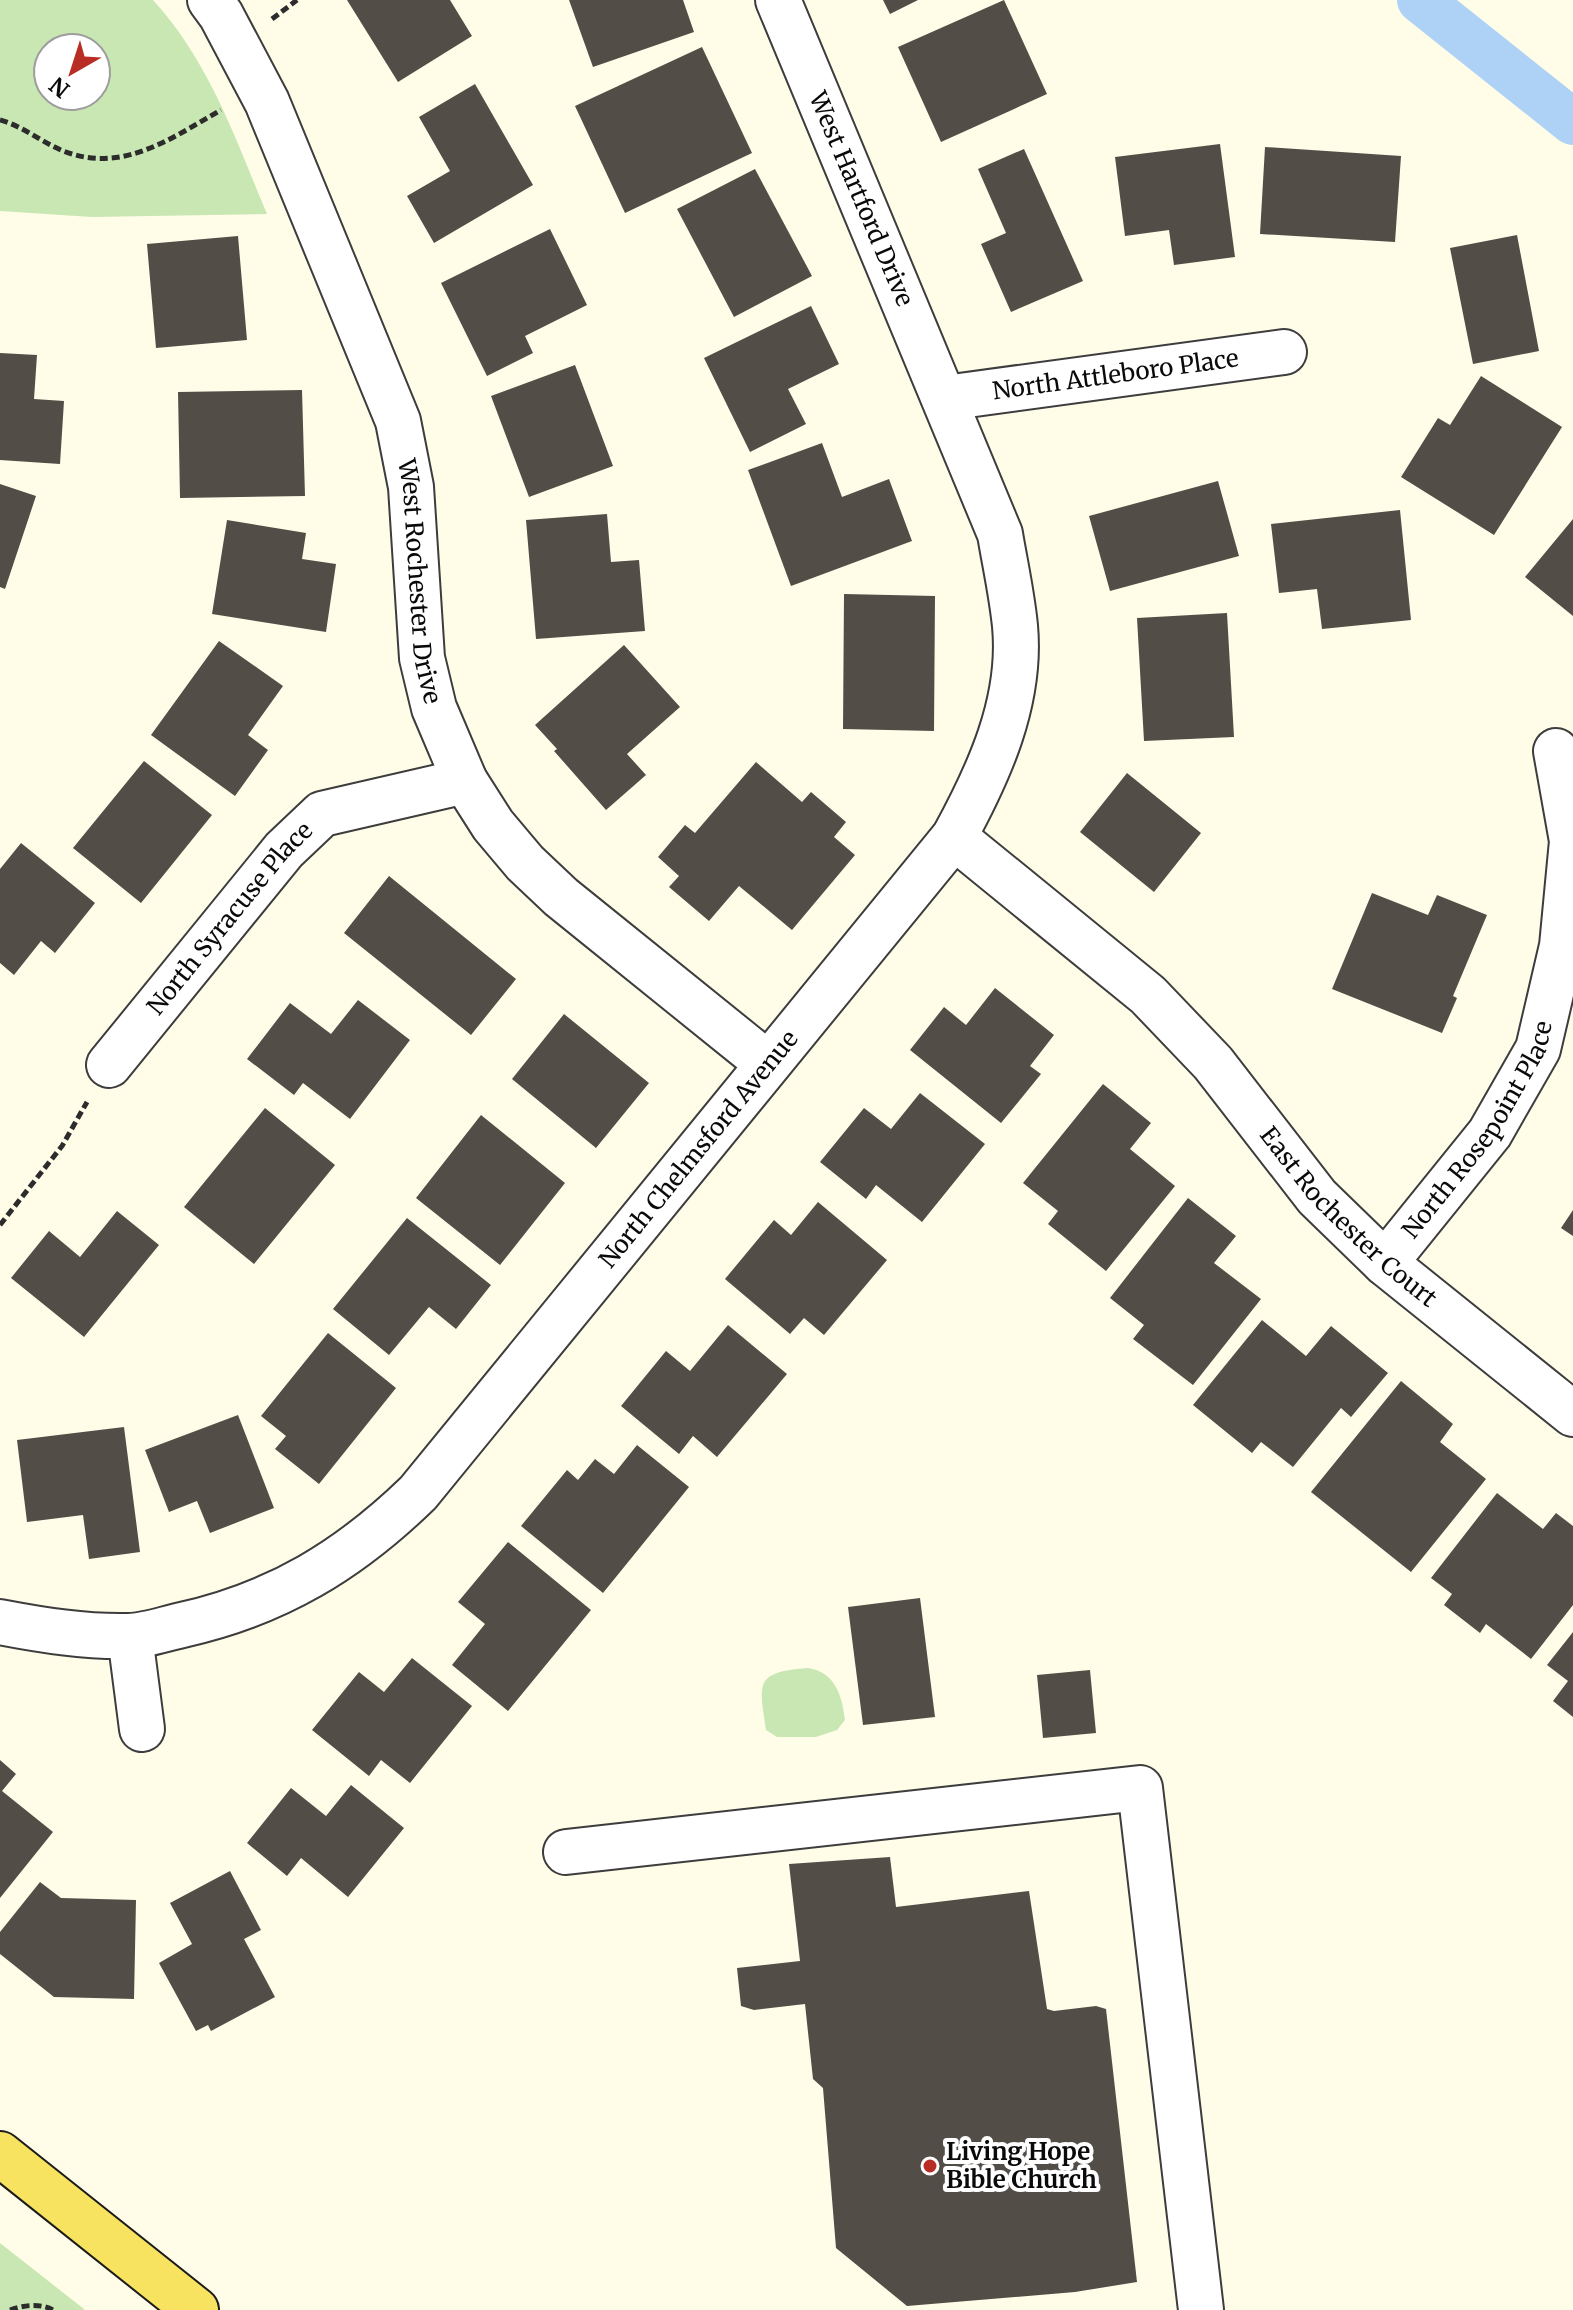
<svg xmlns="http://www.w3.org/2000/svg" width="1573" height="2310" font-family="Merriweather,serif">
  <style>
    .green { fill: #c9e7b3; fill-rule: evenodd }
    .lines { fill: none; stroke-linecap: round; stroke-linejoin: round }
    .canal { stroke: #add2f5; stroke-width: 46 }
    .building { fill: #534d47 }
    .minor-casing { stroke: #3d3d3d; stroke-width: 48 }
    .major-casing { stroke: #1b1b1b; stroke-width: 48 }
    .path { stroke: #2c2c2c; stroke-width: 5; stroke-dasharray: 8 4; stroke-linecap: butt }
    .minor { stroke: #fff; stroke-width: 44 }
    .major { stroke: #f7e35f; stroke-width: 44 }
    .poi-dot { fill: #b82e25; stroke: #fff; stroke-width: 3 }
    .labels { text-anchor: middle; stroke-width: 8; stroke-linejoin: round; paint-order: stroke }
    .street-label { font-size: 24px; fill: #0a0a0a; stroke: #fff }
    .poi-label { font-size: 24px; font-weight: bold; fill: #0a0a0a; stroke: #fff; text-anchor: start }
  </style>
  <rect width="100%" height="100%" fill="#fffde8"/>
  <path class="green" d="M0,0H153C209,61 236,140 267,214L92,217L0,211ZM96,48V96H48V48Z
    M808,1668C835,1672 842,1695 845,1720L837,1730L816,1737H777L766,1730C759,1683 754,1672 808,1668Z
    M0,2243L84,2309V2310H0Z"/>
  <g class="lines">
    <path class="canal" d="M1420,0L1573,122"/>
  </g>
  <path class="building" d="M347,0H450L472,36L398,82Z
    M569,0H683L694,32L593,67Z
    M883,0H918L890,14Z
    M1004,0L1047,94L941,142L898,47Z
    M702,47L752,153L625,213L575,106Z
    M475,84L533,185L434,243L407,196L450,171L419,117Z
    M1220,144L1235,257L1174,265L1169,230L1125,236L1115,157Z
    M1265,147L1401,156L1395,242L1260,234Z
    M1024,149L1083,281L1011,312L981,244L1006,233L978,169Z
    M755,169L812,276L734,317L677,209Z
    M550,229L587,305L525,336L533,353L487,376L441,283Z
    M1517,235L1539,351L1473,364L1450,248Z
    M238,236L247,340L156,348L147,244Z
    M811,306L839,364L788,389L806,424L750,452L704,358Z
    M0,353L37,355L34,399L64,401L60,464L0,460Z
    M575,365L613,466L529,497L491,396Z
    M1481,376L1562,427L1494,535L1401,477L1438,418L1450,425Z
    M302,390L305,496L180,498L178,392Z
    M822,443L842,497L889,479L912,541L791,586L748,470Z
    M1218,481L1239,556L1110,591L1089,516Z
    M0,484L36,496L5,589L0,587Z
    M1400,510L1411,620L1322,629L1317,589L1279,593L1271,524Z
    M607,514L611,562L639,560L645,631L536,639L526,520Z
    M1573,519V616L1525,577Z
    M227,520L306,533L302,559L336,564L326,632L212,614Z
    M844,594L935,596L934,731L843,729Z
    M1227,613L1234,737L1144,741L1137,618Z
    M219,641L283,686L248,735L268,750L235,796L151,735Z
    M624,645L680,707L627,754L646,775L606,810L554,751L557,749L535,725Z
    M144,761L212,815L141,903L73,848Z
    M756,762L802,802L811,792L846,822L834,837L855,855L792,930L739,886L709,921L669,887L679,876L658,857L685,825L695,833Z
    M1127,773L1201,833L1154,892L1080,832Z
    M21,843L95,903L55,953L41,941L14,975L0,963V869Z
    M389,876L516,979L471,1035L344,933Z
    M1372,893L1428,915L1437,895L1487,915L1453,996L1457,998L1442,1033L1332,989Z
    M995,988L1054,1035L1030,1066L1041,1074L1001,1123L910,1050L944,1007L966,1025Z
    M358,1000L410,1040L350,1119L303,1083L294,1095L247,1059L290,1003L331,1034Z
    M564,1014L649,1083L596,1148L512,1079Z
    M1103,1084L1151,1123L1130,1149L1175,1186L1106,1271L1048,1224L1058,1211L1023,1183Z
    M920,1093L985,1144L922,1222L876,1185L866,1199L820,1162L864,1108L891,1129Z
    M265,1108L335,1165L254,1264L184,1207Z
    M481,1115L565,1183L500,1265L416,1198Z
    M1188,1198L1236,1236L1214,1263L1261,1299L1193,1385L1133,1339L1144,1325L1110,1298Z
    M818,1202L887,1260L824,1335L804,1318L790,1334L725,1279L774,1220L791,1235Z
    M1573,1210V1236L1561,1228Z
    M117,1211L159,1245L84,1337L11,1278L49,1231L80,1257Z
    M407,1218L491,1285L456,1329L429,1307L389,1355L333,1309Z
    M1262,1320L1306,1356L1331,1326L1388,1373L1351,1417L1341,1408L1293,1467L1261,1442L1252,1453L1193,1405Z
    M728,1325L787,1374L717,1457L693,1436L679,1454L621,1406L666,1351L690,1371Z
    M328,1333L396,1388L319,1484L275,1449L286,1436L261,1416Z
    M1401,1381L1453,1424L1440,1442L1486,1479L1411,1572L1311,1492Z
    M238,1415L274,1508L210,1533L197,1501L169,1512L145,1450Z
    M124,1427L140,1552L89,1559L83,1515L27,1522L17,1440Z
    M637,1445L689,1487L603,1593L521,1526L567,1470L578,1480L595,1459L614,1474Z
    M1497,1493L1543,1529L1556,1513L1573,1526V1605L1531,1659L1486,1624L1480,1633L1444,1605L1452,1594L1431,1578Z
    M508,1542L591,1610L508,1711L452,1665L485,1624L458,1602Z
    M920,1598L935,1717L863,1725L848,1607Z
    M1573,1632V1717L1553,1701L1568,1681L1547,1665Z
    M412,1658L472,1706L410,1783L381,1760L369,1776L312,1730L359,1672L384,1692Z
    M1090,1670L1096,1733L1043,1738L1037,1675Z
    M0,1760L16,1774L2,1791L53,1832L0,1898Z
    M351,1785L404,1828L348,1897L301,1858L287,1876L247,1843L291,1788L326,1816Z
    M890,1857L896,1907L1029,1891L1047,2009L1054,2011L1096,2006L1106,2009L1137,2282L1075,2292L907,2306L836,2248L823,2088L813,2079L805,2004L754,2010L741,2006L737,1968L800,1961L789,1864Z
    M230,1871L261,1930L244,1939L275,1997L211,2031L208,2025L196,2031L159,1963L192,1944L170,1903Z
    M40,1882L61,1898L136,1900L134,1999L54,1997L0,1954V1932Z"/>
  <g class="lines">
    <defs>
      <g id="minor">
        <path id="s1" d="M210,0L221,15L267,102L398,421L411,487L422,658L434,708L465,781L493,825L525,863L561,897L768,1064"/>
        <path id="s2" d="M945,398L1284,352"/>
        <path id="s3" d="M954,837L1148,995L1213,1063L1317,1197L1385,1263L1573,1414"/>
        <path id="s4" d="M109,1065L284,850L322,814L465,781"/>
        <path id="s5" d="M1385,1263L1490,1133L1538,1049L1562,946L1572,841L1556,751"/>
        <path id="s6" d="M0,1622C42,1630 85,1637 128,1636C145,1636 164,1629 182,1625C277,1604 349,1560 418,1493L954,837C989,773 1022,701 1015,626C1012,595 1005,564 1000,534L778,0"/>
        <path d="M130,1636L142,1729"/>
        <path d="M566,1852L1140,1788L1201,2310"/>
      </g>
      <path id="major" d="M0,2154L196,2310"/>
    </defs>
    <use href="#minor" class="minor-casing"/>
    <use href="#major" class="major-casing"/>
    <path class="path" d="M272,19L297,0
      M0,120C26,127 47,147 72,154C127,171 175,136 221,110
      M0,1225L62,1146L87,1102
      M10,2310C24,2305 40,2303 53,2310"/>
    <use href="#minor" class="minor"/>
    <use href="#major" class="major"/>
  </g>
  <circle class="poi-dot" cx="930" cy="2166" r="8"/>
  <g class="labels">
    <g class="street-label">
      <text transform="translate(861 199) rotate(67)" y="8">West Hartford Drive</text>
      <text dy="8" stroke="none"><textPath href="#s2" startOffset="172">North Attleboro Place</textPath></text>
      <text dy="8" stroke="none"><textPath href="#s1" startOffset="624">West Rochester Drive</textPath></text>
      <text dy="8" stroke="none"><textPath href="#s4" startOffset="190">North Syracuse Place</textPath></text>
      <text dy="8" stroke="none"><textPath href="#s5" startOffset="164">North Rosepoint Place</textPath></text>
      <text dy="8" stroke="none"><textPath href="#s6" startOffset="902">North Chelmsford Avenue</textPath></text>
      <text dy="8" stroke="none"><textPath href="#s3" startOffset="550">East Rochester Court</textPath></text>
    </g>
    <g class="poi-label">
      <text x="946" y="2160">Living Hope<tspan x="946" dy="28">Bible Church</tspan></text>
    </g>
  </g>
  <g transform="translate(72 72) rotate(219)"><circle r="38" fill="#ffffff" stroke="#9d9d9d" stroke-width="2"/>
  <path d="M0-6L14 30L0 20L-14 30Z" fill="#b82e25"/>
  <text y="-12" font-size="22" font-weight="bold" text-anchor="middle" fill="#0a0a0a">N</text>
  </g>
</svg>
